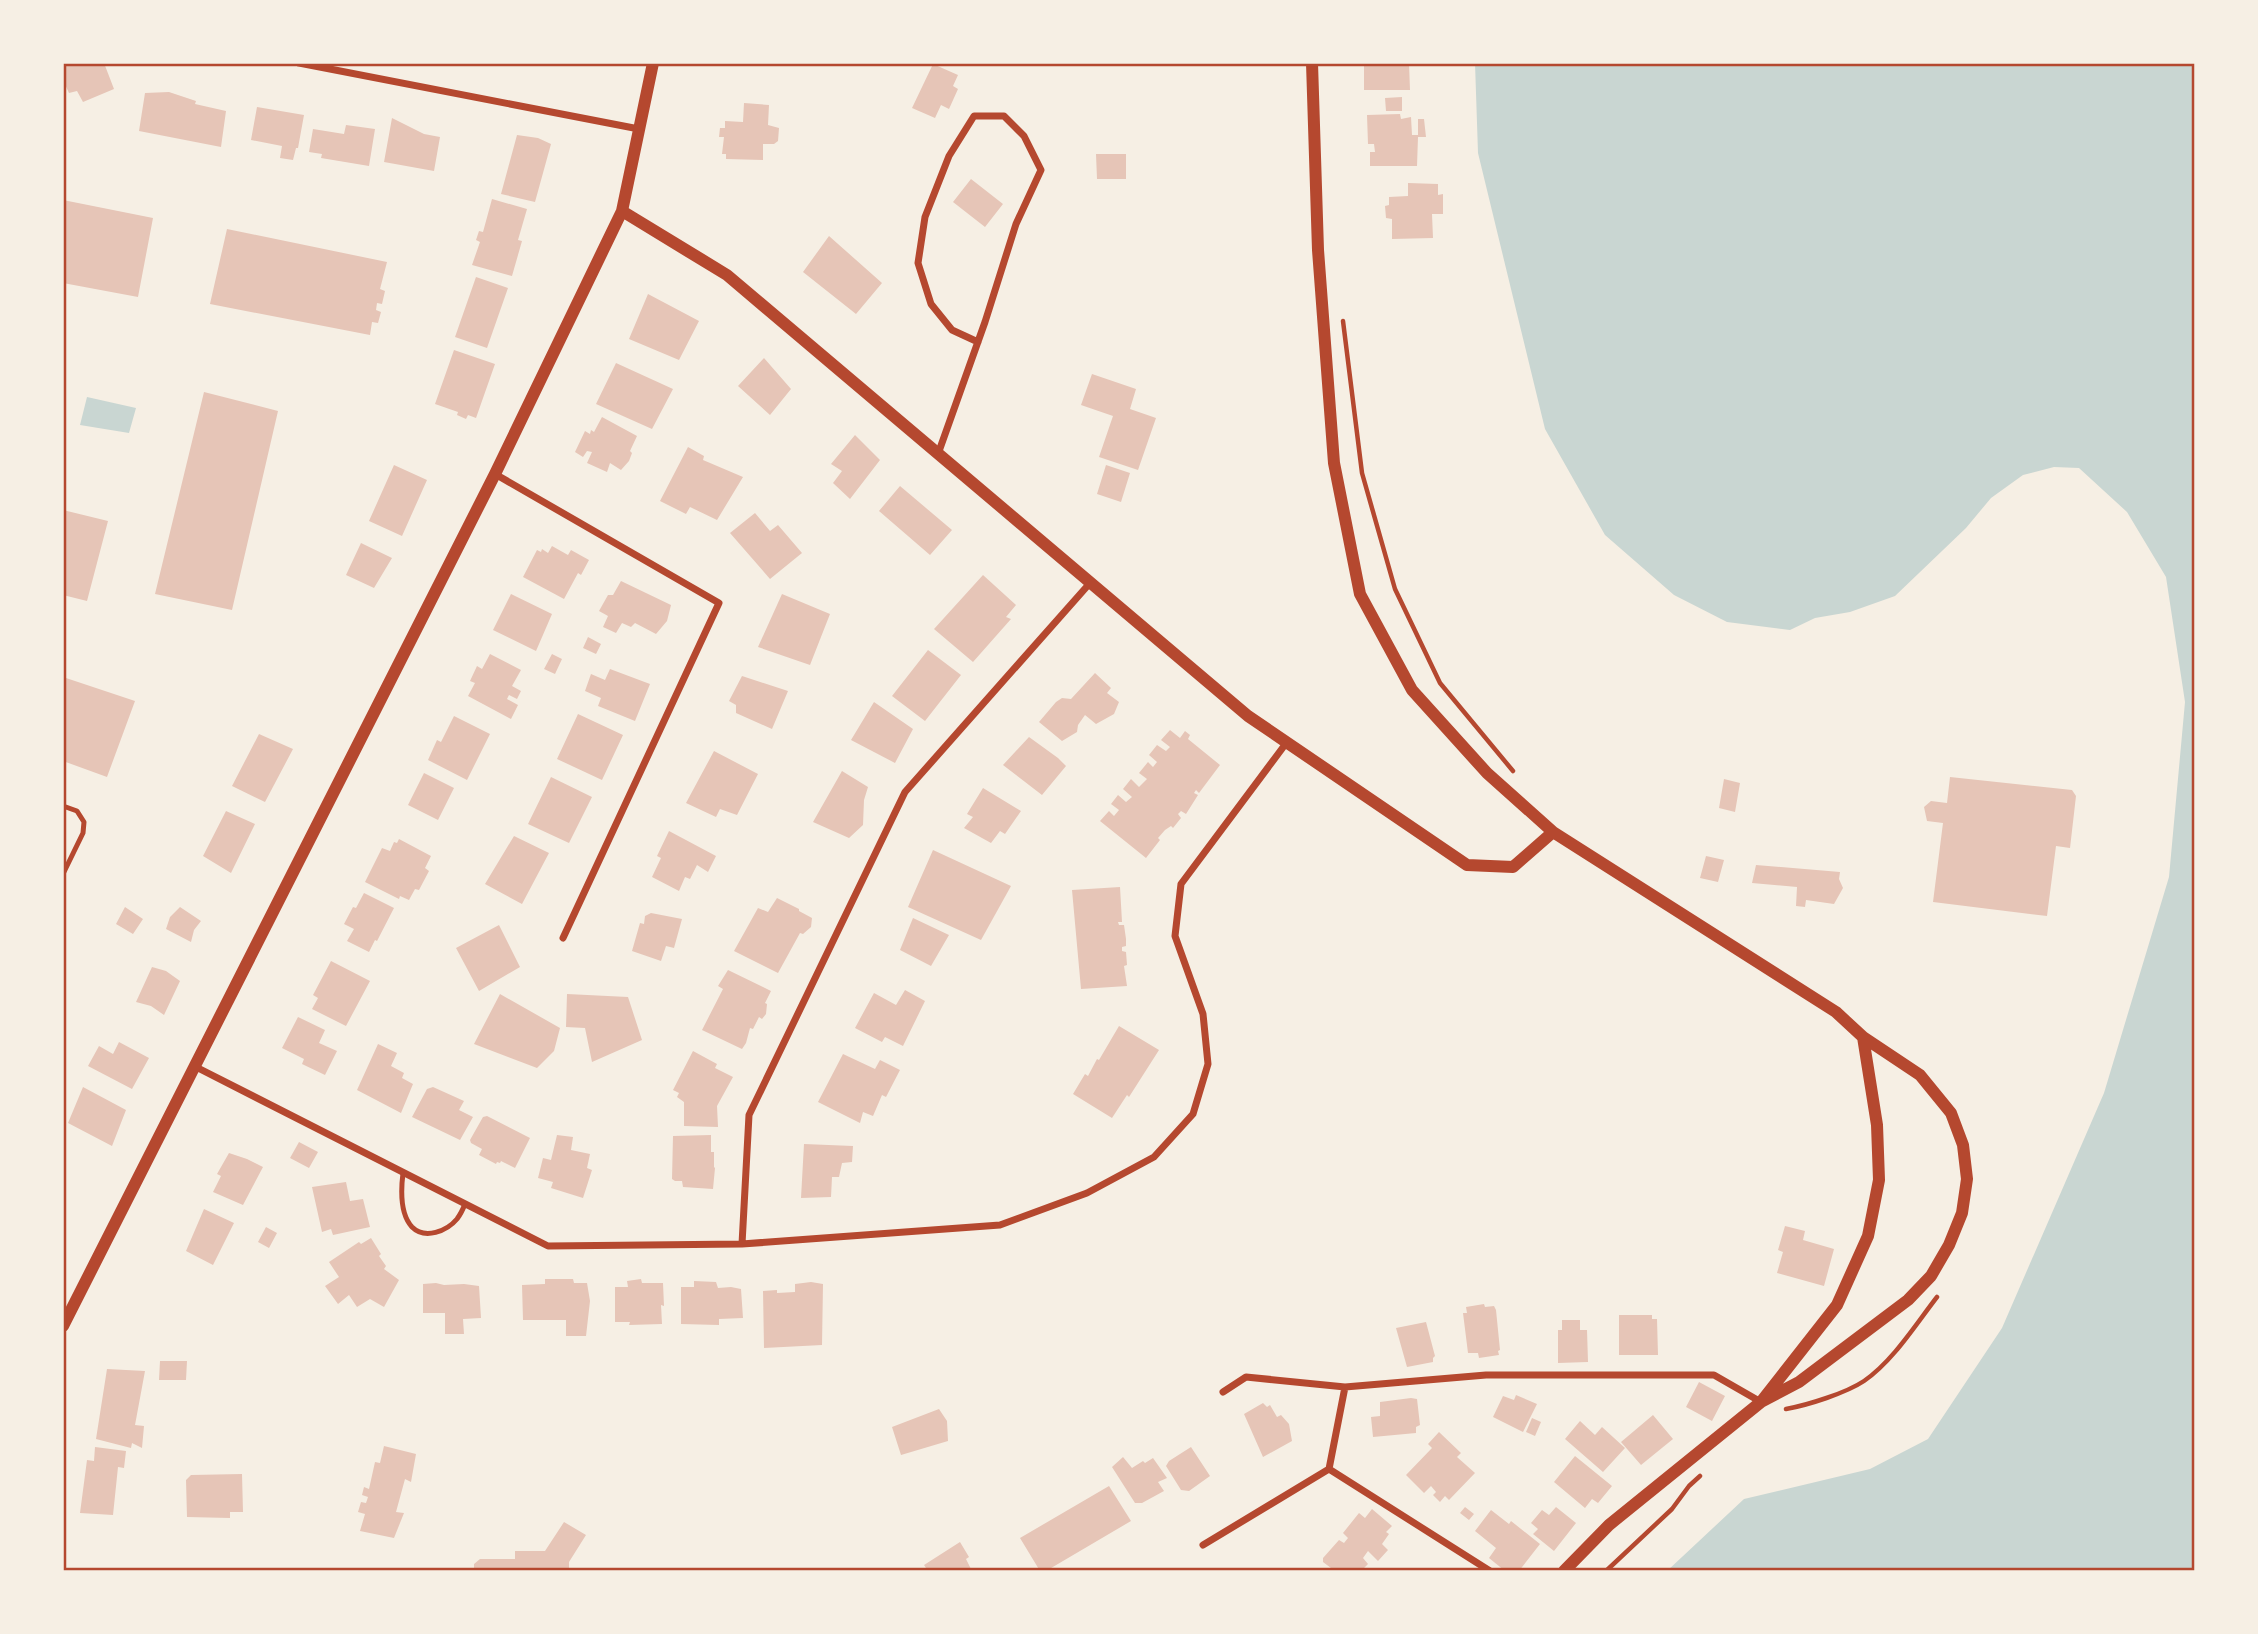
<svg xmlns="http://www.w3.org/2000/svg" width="2258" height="1634" font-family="'Source Sans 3',sans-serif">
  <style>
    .water { fill: #c9d6d2 }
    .building { fill: #e6c5b7 }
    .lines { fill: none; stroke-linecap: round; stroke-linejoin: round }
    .path { stroke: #b5482f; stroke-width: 4.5 }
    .service { stroke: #b5482f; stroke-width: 5 }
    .minor { stroke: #b5482f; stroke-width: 7 }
    .tertiary { stroke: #b5482f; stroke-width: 12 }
    .neatline { fill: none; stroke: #b5482f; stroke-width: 2.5 }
  </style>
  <rect width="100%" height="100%" fill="#f6efe4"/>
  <path class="water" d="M1475,63H2195V1571H1667L1744,1499L1870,1469L1928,1439L2002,1328L2104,1093L2169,877L2185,702L2166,577L2127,512L2079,468L2054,467L2023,475L1991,498L1966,528L1895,596L1850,612L1815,618L1790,630L1727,622L1674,595L1605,535L1545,429L1478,153Z
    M87,397L136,408L129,433L80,425Z"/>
  <path class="building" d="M63,63H104L114,89L83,102L77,91L69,93L63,80Z
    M1241,63H1277L1278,66H1241Z
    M1364,63H1409L1410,90H1364Z
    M933,64L958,75L953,86L958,89L949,109L941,105L935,118L912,108Z
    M169,92L196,101L195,104L226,111L221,147L139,131L145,93Z
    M1402,97V111H1386L1385,98Z
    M744,103L769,105L768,125L779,128L778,141L774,144H763V160L726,159V154H722L724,137H719L720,128H725V121L743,122Z
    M257,107L304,115L298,148H296L293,160L280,158L282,146L251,140Z
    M1400,114L1401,119L1411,117L1412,135H1418V119H1424L1426,137H1418L1417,166H1370V152H1375L1374,144H1368L1367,115Z
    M392,118L424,134L440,137L434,171L384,162Z
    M346,125L375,129L369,166L321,158L322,154L309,152L313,129L344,134Z
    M517,135L538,138L551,144L535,202L501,194Z
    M1096,154H1126V179H1097Z
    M971,179L1003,204L985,227L953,202Z
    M1408,183L1438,184V195L1443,194V214H1432L1433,238L1392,239V219L1386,218L1385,206L1389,205V197L1408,196Z
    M492,199L527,209L518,240L522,241L512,276L472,265L480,242L476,240L479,231L483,232Z
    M63,200L153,218L138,297L63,283Z
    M227,229L387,262L380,289L385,291L382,304L377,303L376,310L381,312L378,323L372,322L370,335L210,304Z
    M829,236L882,283L856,314L803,272Z
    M476,277L508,288L487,348L455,337Z
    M648,294L699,321L679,360L629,339Z
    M454,350L495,364L476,418L468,415L466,419L457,415L458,412L435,404Z
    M764,358L791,389L770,415L738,386Z
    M616,363L673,389L652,429L596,404Z
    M1092,374L1136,389L1130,409L1156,418L1138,470L1099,457L1113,416L1081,405Z
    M204,392L278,411L232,610L155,594Z
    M602,417L637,436L630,451L632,453L629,461L621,470L610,463L607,472L587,463L592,452L587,451L583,457L575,452L585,431L590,434L591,430L594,432Z
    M855,435L880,460L850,499L833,483L842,471L831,464Z
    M688,447L704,456L703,460L743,477L717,520L690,507L686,514L660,501Z
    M394,465L427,480L402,536L369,521Z
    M1106,465L1130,473L1121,502L1097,494Z
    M900,486L952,530L930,555L879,511Z
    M63,510L108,521L87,601L63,595Z
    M755,513L770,531L778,525L802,553L770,579L730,533Z
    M361,543L392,558L374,588L346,575Z
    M552,546L568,555L571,550L589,560L581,575L578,573L564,599L523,577L537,550L541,552L542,549L548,553Z
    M983,575L1016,605L1006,617L1011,619L973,662L934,629Z
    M621,581L671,605L667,621L656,634L635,623L631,627L622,623L616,633L603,627L608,616L599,611L608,595H613Z
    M511,594L552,614L536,651L493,630Z
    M782,594L830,614L810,665L758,647Z
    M588,637L601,644L596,654L583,648Z
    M928,650L961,675L925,721L892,696Z
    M490,654L521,670L512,686L521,691L517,699L509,695L507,699L518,705L511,719L468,696L475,683L470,681L477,666L482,669Z
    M552,654L562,659L555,674L544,669Z
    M610,669L650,684L635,721L598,706L601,698L585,691L591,674L605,680Z
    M1095,673L1111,688L1107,693L1119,702L1114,714L1096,724L1085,715L1078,725L1077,732L1062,741L1039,722L1056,702L1062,698L1071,699Z
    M742,676L788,691L772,729L736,713V705L729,701Z
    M63,677L135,701L107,777L63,761Z
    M874,702L913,729L895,763L851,740Z
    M578,714L623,735L602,780L557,759Z
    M454,716L490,734L467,780L428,760L437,740L441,742Z
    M1170,730L1180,738L1185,731L1190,735L1188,739L1220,765L1199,793L1196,790L1194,793L1198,795L1186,814L1181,811L1178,814L1181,818L1173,828L1171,826L1165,830L1158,838L1160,840L1146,858L1100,821L1109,811L1114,816L1119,810L1111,804L1118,795L1126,802L1132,797L1123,789L1131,779L1139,787L1147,779L1139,773L1148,762L1153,767L1157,762L1149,755L1157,745L1166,751L1170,747L1161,740Z
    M259,734L293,749L265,802L232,786Z
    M1029,737L1058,758L1066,766L1042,795L1003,765Z
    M714,751L758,774L737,815L720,809L716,817L686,803Z
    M842,771L868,787L864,800L863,825L849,838L813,822Z
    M424,773L454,788L438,820L408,805Z
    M551,777L592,797L569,843L528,824Z
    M1950,777L2072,790L2076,796L2070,848L2056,846L2047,916L1933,902L1943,823L1927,821L1924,807L1931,801L1947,803Z
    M1724,779L1740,783L1735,812L1719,808Z
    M983,788L1021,811L1005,834L1000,831L991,843L964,828L973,817L967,814Z
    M226,811L255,824L231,873L203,856Z
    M669,831L716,856L708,872L697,865L690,879L685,877L679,891L652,877L661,858L657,856Z
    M514,836L549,853L522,904L485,884Z
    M399,839L431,856L425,868L429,871L419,890L415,889L409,900L400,896L399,899L365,882L382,848L390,851L394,842L397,843Z
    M933,850L1011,886L981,940L908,907Z
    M1706,856L1724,860L1718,882L1700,878Z
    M1756,865L1840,872L1839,879L1843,888L1834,904L1806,900L1805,907L1796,906L1797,887L1752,883Z
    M1120,887L1122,922H1118L1119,925H1124L1126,939V946L1122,947V951L1126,952L1127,965L1124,966L1127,986L1081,989L1072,890Z
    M364,893L394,908L377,941L375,940L369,952L347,941L354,929L344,924L353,907L356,908Z
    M777,898L799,909V911L812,918L811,927L803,934L800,933L778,973L734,951L758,908L768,912Z
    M125,907L143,919L133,934L116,924Z
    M180,907L201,921L194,930L191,942L166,929L170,917Z
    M651,913L682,919L674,948L666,946L661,961L632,951L640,923L644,924L645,916Z
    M913,918L949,935L931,966L900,950Z
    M499,925L520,967L479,991L456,948Z
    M331,961L370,981L346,1026L312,1009L318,998L313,995Z
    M152,967L166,971L180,981L164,1015L151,1006L136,1002Z
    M728,970L771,991L765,1003L767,1004L766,1014L762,1019L759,1017L753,1029L750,1028L746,1043L742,1049L702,1030L723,989L718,986Z
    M905,990L925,1001L903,1046L885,1037L882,1042L855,1028L874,993L896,1005Z
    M500,994L560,1028L554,1051L537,1068L474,1044Z
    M567,994L628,997L642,1040L592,1062L585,1028L566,1027Z
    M298,1017L325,1030L319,1043L337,1051L325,1075L302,1064L304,1059L282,1048Z
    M1119,1026L1159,1050L1129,1097L1127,1095L1112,1118L1073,1094L1085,1074L1088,1076L1097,1059L1099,1060Z
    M119,1042L149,1058L132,1089L88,1066L99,1046L113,1054Z
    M378,1044L397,1053L391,1066L404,1073L402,1078L413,1084L401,1113L357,1090Z
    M693,1051L717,1064L715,1068L733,1077L717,1106L718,1127L684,1126V1102L677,1097L679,1093L673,1090Z
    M843,1054L875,1069L880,1060L900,1070L886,1097L882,1095L873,1116L863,1112L860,1123L818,1102Z
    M83,1087L126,1110L112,1146L68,1123Z
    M433,1087L464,1101L459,1110L473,1117L460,1140L412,1117L427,1089Z
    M487,1116L530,1138L515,1168L501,1161L500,1163L497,1162L496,1164L479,1155L482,1149L471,1143L470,1140L483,1117Z
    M557,1135L573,1137L571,1150L590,1154L587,1168L592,1170L583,1198L551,1188L553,1182L538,1178L543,1158L551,1160Z
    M711,1135V1152H714V1167L715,1168L713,1189L683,1187L682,1181H675L672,1179L673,1136Z
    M299,1142L318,1152L309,1168L290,1158Z
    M804,1144L853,1146L852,1162L842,1163L839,1177H832L831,1197L801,1198Z
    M229,1153L247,1159L263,1167L243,1205L213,1192L221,1176L217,1174Z
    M346,1182L350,1201L363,1199L370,1227L333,1235L331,1229L322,1232L312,1187Z
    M204,1209L234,1223L213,1265L186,1251Z
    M1785,1226L1805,1231L1803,1240L1834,1249L1824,1286L1777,1273L1783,1252L1778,1250Z
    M266,1227L277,1233L269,1248L258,1242Z
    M371,1238L381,1254L379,1256L386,1266L384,1269L399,1280L384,1307L370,1299L357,1307L349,1295L338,1304L325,1286L339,1277L329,1262L359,1242L361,1244Z
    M545,1279H573L574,1283H587L590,1301L586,1336H566V1320H523L522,1285L545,1284Z
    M641,1279L642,1283H663L664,1306L661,1305L662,1324L629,1325L630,1322H615V1287H628L627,1281Z
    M694,1281L716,1282L718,1288L731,1287L741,1289L743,1318L719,1319V1325L681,1324V1287H694Z
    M811,1282L823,1284L822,1345L764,1348L763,1291L777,1290V1293L795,1292V1284Z
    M436,1283L444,1285L464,1284L479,1286L481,1318L463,1319L464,1334H445V1313H423V1284Z
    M1484,1304L1485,1307L1494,1306L1496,1310L1500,1350L1498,1351L1499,1355L1479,1358L1478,1353H1468L1463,1313H1467L1466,1307Z
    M1619,1315H1652V1319H1657L1658,1355H1619Z
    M1562,1320H1580V1330H1587L1588,1362L1558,1363V1330H1562Z
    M1426,1322L1435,1356L1433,1358V1362L1407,1367L1396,1328Z
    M160,1361H187L186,1380H159Z
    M107,1369L145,1371L135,1425L144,1426L142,1448L132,1443L131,1448L96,1439Z
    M1699,1382L1725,1396L1712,1421L1686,1407Z
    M1516,1395L1537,1404L1523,1432L1493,1417L1503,1396L1514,1400Z
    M1411,1398L1417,1399L1420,1425L1416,1427V1433L1373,1437L1371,1417L1380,1416V1402Z
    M1263,1403L1267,1407L1270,1405L1277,1417L1281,1415L1289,1424L1292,1441L1263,1457L1244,1414Z
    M939,1409L947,1421L948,1441L901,1455L892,1427Z
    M1653,1415L1673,1439L1641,1465L1621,1442Z
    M1532,1418L1541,1422L1535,1436L1526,1432Z
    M1580,1421L1595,1435L1602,1427L1625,1448L1603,1472L1565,1439Z
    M1439,1432L1461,1453L1457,1457L1475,1473L1449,1500L1445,1496L1440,1502L1433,1495L1436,1492L1431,1486L1424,1493L1406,1475L1432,1448L1428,1444Z
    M384,1446L416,1454L411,1482L405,1479L396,1512L404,1513L394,1538L360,1531L365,1514L358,1512L361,1502L366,1503L368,1497L362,1495L364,1487L369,1489L375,1462L380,1463Z
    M95,1447L126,1451L124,1468L118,1467L113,1515L80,1513L87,1460L94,1461Z
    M1191,1447L1210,1476L1189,1491L1181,1490L1166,1466L1169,1461Z
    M1575,1456L1612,1486L1598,1503L1592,1499L1585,1508L1554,1482Z
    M1123,1457L1132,1468L1143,1461L1145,1463L1153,1458L1167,1478L1158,1482L1164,1491L1142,1503H1135L1112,1467Z
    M242,1474L243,1512H230V1518L187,1517L186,1480L191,1475Z
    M1109,1486L1131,1521L1046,1571H1040L1020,1538Z
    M1465,1507L1474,1514L1469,1520L1460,1513Z
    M1556,1507L1576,1523L1554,1551L1533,1534L1538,1529L1531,1523L1542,1510L1549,1515Z
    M1372,1509L1392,1526L1386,1532L1389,1534L1382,1544L1388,1550L1378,1561L1368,1551L1363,1558L1368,1564L1361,1571H1335L1323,1562V1558L1339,1540L1344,1543L1348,1538L1343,1533L1359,1513L1365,1518Z
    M1491,1510L1509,1524L1511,1521L1540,1544L1519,1571H1505L1489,1558L1496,1548L1475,1531Z
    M564,1522L586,1535L569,1562V1571H474V1564L480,1559H515V1551H545Z
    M960,1542L969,1557L966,1559L972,1571H928L924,1565Z"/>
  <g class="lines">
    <path class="path" d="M1343,321L1362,473L1395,589L1440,683L1513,771
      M1786,1409C1808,1405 1846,1393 1864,1381C1893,1361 1916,1324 1937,1297
      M1606,1571L1672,1509L1689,1486L1700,1476"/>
    <path class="service" d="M63,806L77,811L84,822L83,833L63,874
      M403,1173C401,1189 400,1214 412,1227C425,1240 447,1231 457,1219C460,1215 463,1209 465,1204"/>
    <path class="minor" d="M299,63L639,129
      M938,454L985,322L1016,224L1041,170L1024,136L1004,116H974L949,156L925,217L918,263L931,304L952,330L978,342
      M495,474L719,603L563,938
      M194,1066L548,1246L742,1244L1000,1225L1087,1193L1154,1157L1193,1114L1208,1064L1203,1014L1175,936L1181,884L1287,742
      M742,1244L749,1115L905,792L1090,583
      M1223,1392L1246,1377L1345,1387L1486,1375H1714L1761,1402
      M1329,1469L1345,1387
      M1203,1545L1329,1469L1490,1571"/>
    <path class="tertiary" d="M1312,63L1318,250L1334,463L1360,594L1412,690L1487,773L1553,832L1836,1012L1863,1037L1920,1075L1951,1113L1963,1145L1967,1179L1962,1213L1949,1245L1931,1276L1908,1300L1799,1382L1761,1402
      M622,211L727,275L1248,716L1467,865L1513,867L1553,832
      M63,1326L495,474L622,211L653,63
      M1564,1571L1609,1525L1761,1402L1837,1305L1868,1236L1879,1180L1877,1125L1863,1037"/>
  </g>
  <rect width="2258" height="1634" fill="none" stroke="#f6efe4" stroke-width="130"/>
  <rect x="65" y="65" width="2128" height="1504" class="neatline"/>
</svg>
